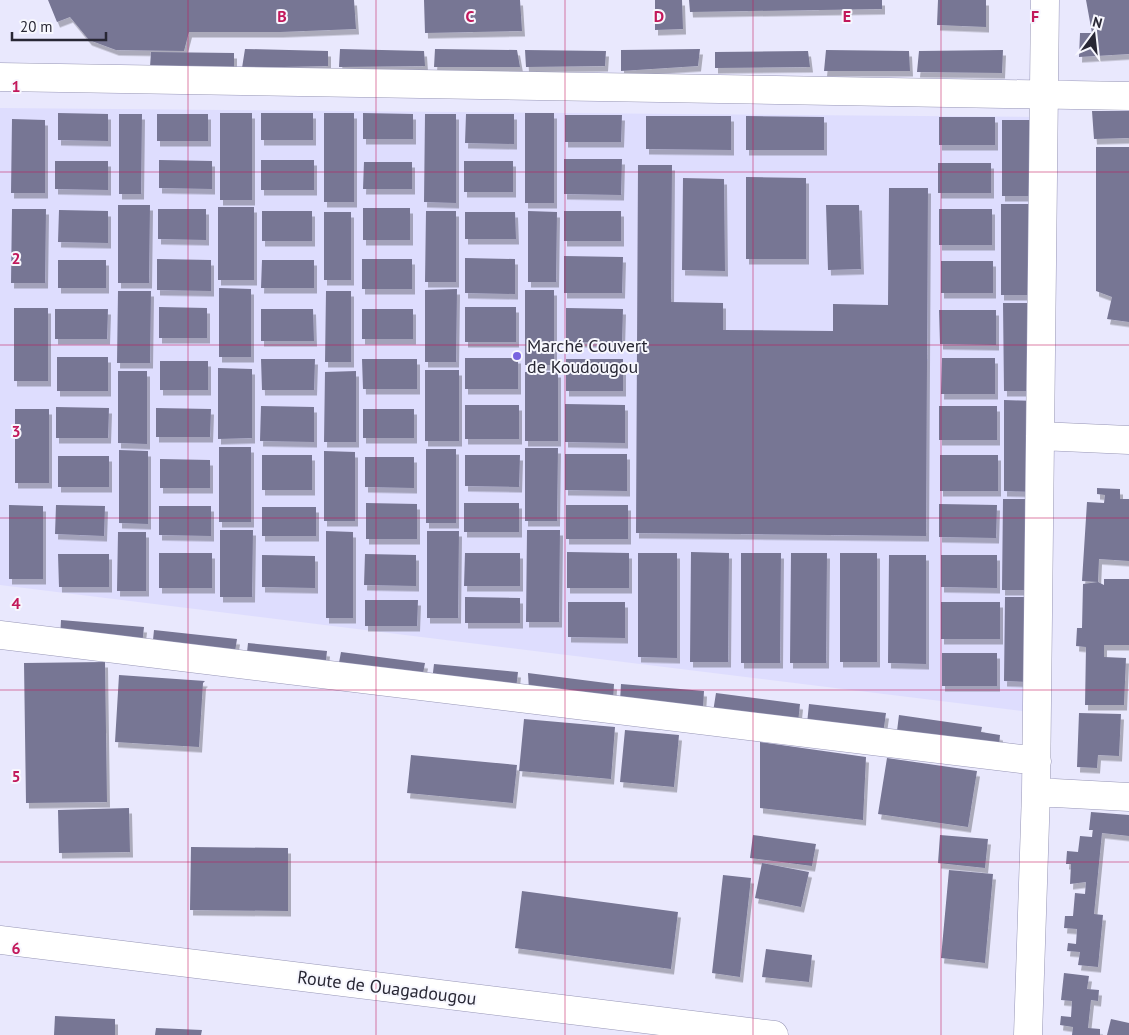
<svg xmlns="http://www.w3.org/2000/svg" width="1129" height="1035" font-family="'PT Sans',sans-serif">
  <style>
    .built { fill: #deddfe }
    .building { fill: #777694; filter: url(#shadow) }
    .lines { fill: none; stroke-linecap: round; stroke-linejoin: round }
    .minor-casing { stroke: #9796b6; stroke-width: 29 }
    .tertiary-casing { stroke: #9796b6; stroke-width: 29 }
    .minor { stroke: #fff; stroke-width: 28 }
    .tertiary { stroke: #fff; stroke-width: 28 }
    .grid { fill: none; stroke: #c2185b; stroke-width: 1; stroke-opacity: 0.55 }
    .poi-dot { fill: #7965e0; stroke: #f7f7fe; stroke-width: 2 }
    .labels { text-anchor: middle; stroke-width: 4; stroke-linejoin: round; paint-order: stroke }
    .poi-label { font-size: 18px; fill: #282734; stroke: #f7f7fe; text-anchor: start }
    .street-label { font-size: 18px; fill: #282734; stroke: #f7f7fe }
    .grid-label { font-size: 16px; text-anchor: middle; font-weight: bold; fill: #c2185b; stroke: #f7f7fe; stroke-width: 4; stroke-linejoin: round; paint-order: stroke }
  </style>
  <defs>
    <filter id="shadow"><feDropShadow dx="3" dy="5.5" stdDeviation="0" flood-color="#0004"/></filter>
  </defs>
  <rect width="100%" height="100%" fill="#e9e8fd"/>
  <path class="built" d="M0,108L1035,117L1030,712L0,585Z"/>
  <path class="building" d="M48,0H354L356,29L280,32H189L184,51L116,50L89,40L70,17L57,22Z
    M424,0H520L522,31L425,33Z
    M655,0H682L683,29L655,30Z
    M689,0H882V9L690,12Z
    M938,0H986V27L937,25Z
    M1086,0H1129V54L1079,57L1080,33H1092Z
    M245,49L328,51V66L242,68Z
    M340,49L424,51L425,66L339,67Z
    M435,49L517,50L520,67H434Z
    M700,49L698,66L621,71V50Z
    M525,50L606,51L605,66L526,67Z
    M826,50L909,51L910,71H824Z
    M1003,50L1002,73L917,72L919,51Z
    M808,51L810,67L715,68V52Z
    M151,52L234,53V67H150Z
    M1092,111H1129V138L1094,139Z
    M58,113L108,114V141L58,140Z
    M220,113H252V200H220Z
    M261,113H313V140H261Z
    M324,113H354V202H324Z
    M363,113L413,114V139H363Z
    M525,113H554V203H525Z
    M119,114H142L141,194H119Z
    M157,114H208V141H157Z
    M425,114H456V203L424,202Z
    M466,114H514V144L465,143Z
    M565,115H622L621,142H565Z
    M646,116H731V150L646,149Z
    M746,116L824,117V150H746Z
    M939,117H995V145H939Z
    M12,119L45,120V193H11Z
    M1002,120H1036V196H1002Z
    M1096,147H1129V322L1107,319L1112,297L1096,291Z
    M564,159H622L621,195L564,194Z
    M159,160L212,161V189L159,188Z
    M261,160H314V190H261Z
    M55,161H108V190L55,189Z
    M464,161H513V192H464Z
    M364,162H412V189H363Z
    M938,163H991V193H938Z
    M638,165H672L671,302L723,303V330L833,331V304L888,305L889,188H928L926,536L636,533Z
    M746,177L806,178V259H746Z
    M683,178L724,179L725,271L682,270Z
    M1001,204H1036L1035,295H1001Z
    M118,205H150L149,283H118Z
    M826,205H859L861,269L828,270Z
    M218,207H254V280H218Z
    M363,208H410V240H363Z
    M12,209H46L45,283H11Z
    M158,209H206V240L158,239Z
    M939,209H992V245H939Z
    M59,210L108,211V243L58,242Z
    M262,211H312V241H262Z
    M426,211H456V282H425Z
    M528,211L557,212L556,282H528Z
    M564,211H621V241H564Z
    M324,212H351V280H324Z
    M465,212H515L516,239H465Z
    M564,256L623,257L622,293H564Z
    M465,258L515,259V294L465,293Z
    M157,259L211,260V291L157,290Z
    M362,259H412V289H362Z
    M58,260H106V288H58Z
    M262,260H314V288H261Z
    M941,261H993V293H941Z
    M219,288L251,289V357H219Z
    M457,289L456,362H425V290Z
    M525,290H554V365H525Z
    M118,291H151L150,363H117Z
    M326,291H351V362H325Z
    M1003,303H1036V391H1004Z
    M159,307L207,308V338H159Z
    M465,307H516V342H465Z
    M14,308H48V381H14Z
    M566,308L623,309L622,342H566Z
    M55,309H108L107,339H55Z
    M261,309H313L314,341H261Z
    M362,309H413V339H362Z
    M939,310H996V345L940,344Z
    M57,357H108V391H57Z
    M465,358H518V389H465Z
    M942,358H995V394H941Z
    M261,359H315L314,390H262Z
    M362,359H417V389H363Z
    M566,359H623V391H566Z
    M160,361H208V390H160Z
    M218,368L252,369V438L218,439Z
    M425,370H459V441H425Z
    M118,371H147V444L118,443Z
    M356,371V442H324L325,372Z
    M525,372H558V441H525Z
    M1004,400L1037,401V492L1004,491Z
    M565,404L625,405V443L565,442Z
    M465,405H519V439H465Z
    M261,406L314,407V442L260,441Z
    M939,406H997V440H939Z
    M56,407L109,408L108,438H56Z
    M156,408L211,409L210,437H156Z
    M15,409H49V483H15Z
    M363,409H414V438H363Z
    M219,447H251V522H219Z
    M525,448H558L557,521H525Z
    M426,449H456V523H426Z
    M119,450L148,451V524L119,523Z
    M324,451L355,452V521H324Z
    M565,454H627V491L565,490Z
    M262,455H312V490H262Z
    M465,455H520L519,487L465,486Z
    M940,455H998V491H940Z
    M58,456H109V487H58Z
    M365,457H414V488L365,487Z
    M160,459L210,460V488H160Z
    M1097,488L1120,489V499H1129V561L1099,559L1098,582L1082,581L1087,502L1104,503L1105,495L1097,494Z
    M1003,499H1031V590H1002Z
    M366,503L417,504V539H366Z
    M464,503H519V532H464Z
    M939,504L997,505L996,538L939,537Z
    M9,505L43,506V579H9Z
    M56,505L105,506L104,536L55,534Z
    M566,505H628V539H566Z
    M159,506H211V536L159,535Z
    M262,507H316V536H262Z
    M220,530H253L252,597H220Z
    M527,530H560L559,622H526Z
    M326,531L353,532V618H326Z
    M427,531H459L458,618H427Z
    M118,532H146V591H117Z
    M567,552L629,553V588H567Z
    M691,552L729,553L728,662H690Z
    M159,553H212V588H159Z
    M465,553H520V586H464Z
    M638,553H677V658L638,657Z
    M741,553H781L780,663H741Z
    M791,553H827L826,663H790Z
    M840,553H877V662H840Z
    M58,554H109V587H59Z
    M365,554L416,555V586L364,585Z
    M262,555L315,556V588L262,587Z
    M889,555H926V664L888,663Z
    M941,555H997V588L941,587Z
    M1104,579H1129V645H1104V657L1126,658L1124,705H1085L1086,647L1076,646L1077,628H1082L1083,584L1098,582L1104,585Z
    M465,597L520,598V623H465Z
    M1005,597H1029L1028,682L1004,681Z
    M365,600H418L417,626H365Z
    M568,602H625V638L568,637Z
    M941,602H1000V639H941Z
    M61,620L144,627L142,645L60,639Z
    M154,630L237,639L234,658L152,650Z
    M248,643L327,651L325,669L246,662Z
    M341,652L425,663L422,679L338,668Z
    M942,653H997V686H942Z
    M105,662L107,802L26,803L24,663Z
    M434,664L518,672L516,689L432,681Z
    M528,673L614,684L613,702L529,691Z
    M119,675L205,681L203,683L199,747L115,742Z
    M621,684L704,691L703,708L620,701Z
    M716,693L800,704L798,723L713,712Z
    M809,704L886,713L883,734L807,724Z
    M1079,713L1121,714L1119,756L1098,755L1097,768L1077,767Z
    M899,715L982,727L981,732L1000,735L999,746L897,731Z
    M524,719L615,727L611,779L519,771Z
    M625,730L679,735L674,787L620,782Z
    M760,742L866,757L863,820L760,808Z
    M411,755L517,765L513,803L407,793Z
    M887,758L977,771L968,827L878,814Z
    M129,808L130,852L59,853L58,810Z
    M1091,812L1129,815V836L1102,833L1094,914L1103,915L1098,967L1078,965L1080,952L1067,951L1068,943L1076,944L1077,929L1064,928L1065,916H1073L1075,893L1085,894L1086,882L1070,884L1071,864H1066L1067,851L1078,852L1080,836L1092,837L1093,830H1089Z
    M753,835L816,844L812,866L750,858Z
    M940,835L988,839L985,868L938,863Z
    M191,847L288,848V911L190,910Z
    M762,863L809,872L801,907L755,898Z
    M949,870L993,874L985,963L941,958Z
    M723,875L751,878L740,977L712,973Z
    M522,891L678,912L671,969L515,948Z
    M766,949L812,955L809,982L762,977Z
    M1064,973L1089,976L1087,989L1099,990L1098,1001L1091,1000L1088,1028L1100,1029V1035H1072L1073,1027L1060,1025L1061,1016L1071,1017L1072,1001L1061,1000Z
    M55,1016L115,1019V1035H54Z
    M1111,1019L1129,1023V1035H1107Z
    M156,1028L202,1030L201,1035H155Z"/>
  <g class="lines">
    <defs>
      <path id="minor" d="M0,77L1129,96
        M1040,436L1129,440
        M0,635L1037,761
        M1036,792L1129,797
        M1028,1035L1036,792L1045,0"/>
      <path id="tertiary" d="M0,940L774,1035"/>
    </defs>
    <use href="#minor" class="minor-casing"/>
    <use href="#tertiary" class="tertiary-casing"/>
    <use href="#minor" class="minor"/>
    <use href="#tertiary" class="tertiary"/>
  </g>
  <path class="grid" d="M188,0V1035M376,0V1035M565,0V1035M753,0V1035M941,0V1035M0,172H1129M0,345H1129M0,518H1129M0,690H1129M0,862H1129"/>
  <circle class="poi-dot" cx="517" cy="356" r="5"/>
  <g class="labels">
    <g class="poi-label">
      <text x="527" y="352">Marché Couvert<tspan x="527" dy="21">de Koudougou</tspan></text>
    </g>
    <g class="street-label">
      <text transform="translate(387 988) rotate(7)" y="6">Route de Ouagadougou</text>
    </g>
  </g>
  <g class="grid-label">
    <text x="282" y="22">B</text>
    <text x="470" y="22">C</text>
    <text x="659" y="22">D</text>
    <text x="847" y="22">E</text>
    <text x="1035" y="22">F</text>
    <text x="16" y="92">1</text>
    <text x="16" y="264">2</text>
    <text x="16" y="437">3</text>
    <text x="16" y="609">4</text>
    <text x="16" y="782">5</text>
    <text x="16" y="954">6</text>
  </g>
  <g transform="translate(1094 35) rotate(15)" stroke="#f7f7fe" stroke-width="4" paint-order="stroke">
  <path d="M0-4L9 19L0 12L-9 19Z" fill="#282734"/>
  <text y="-8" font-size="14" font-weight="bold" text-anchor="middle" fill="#282734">N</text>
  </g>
  <path d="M12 32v8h94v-8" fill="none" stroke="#282734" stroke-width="2.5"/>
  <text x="20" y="32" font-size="15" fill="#282734" stroke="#f7f7fe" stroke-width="4" paint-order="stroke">20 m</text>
</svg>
